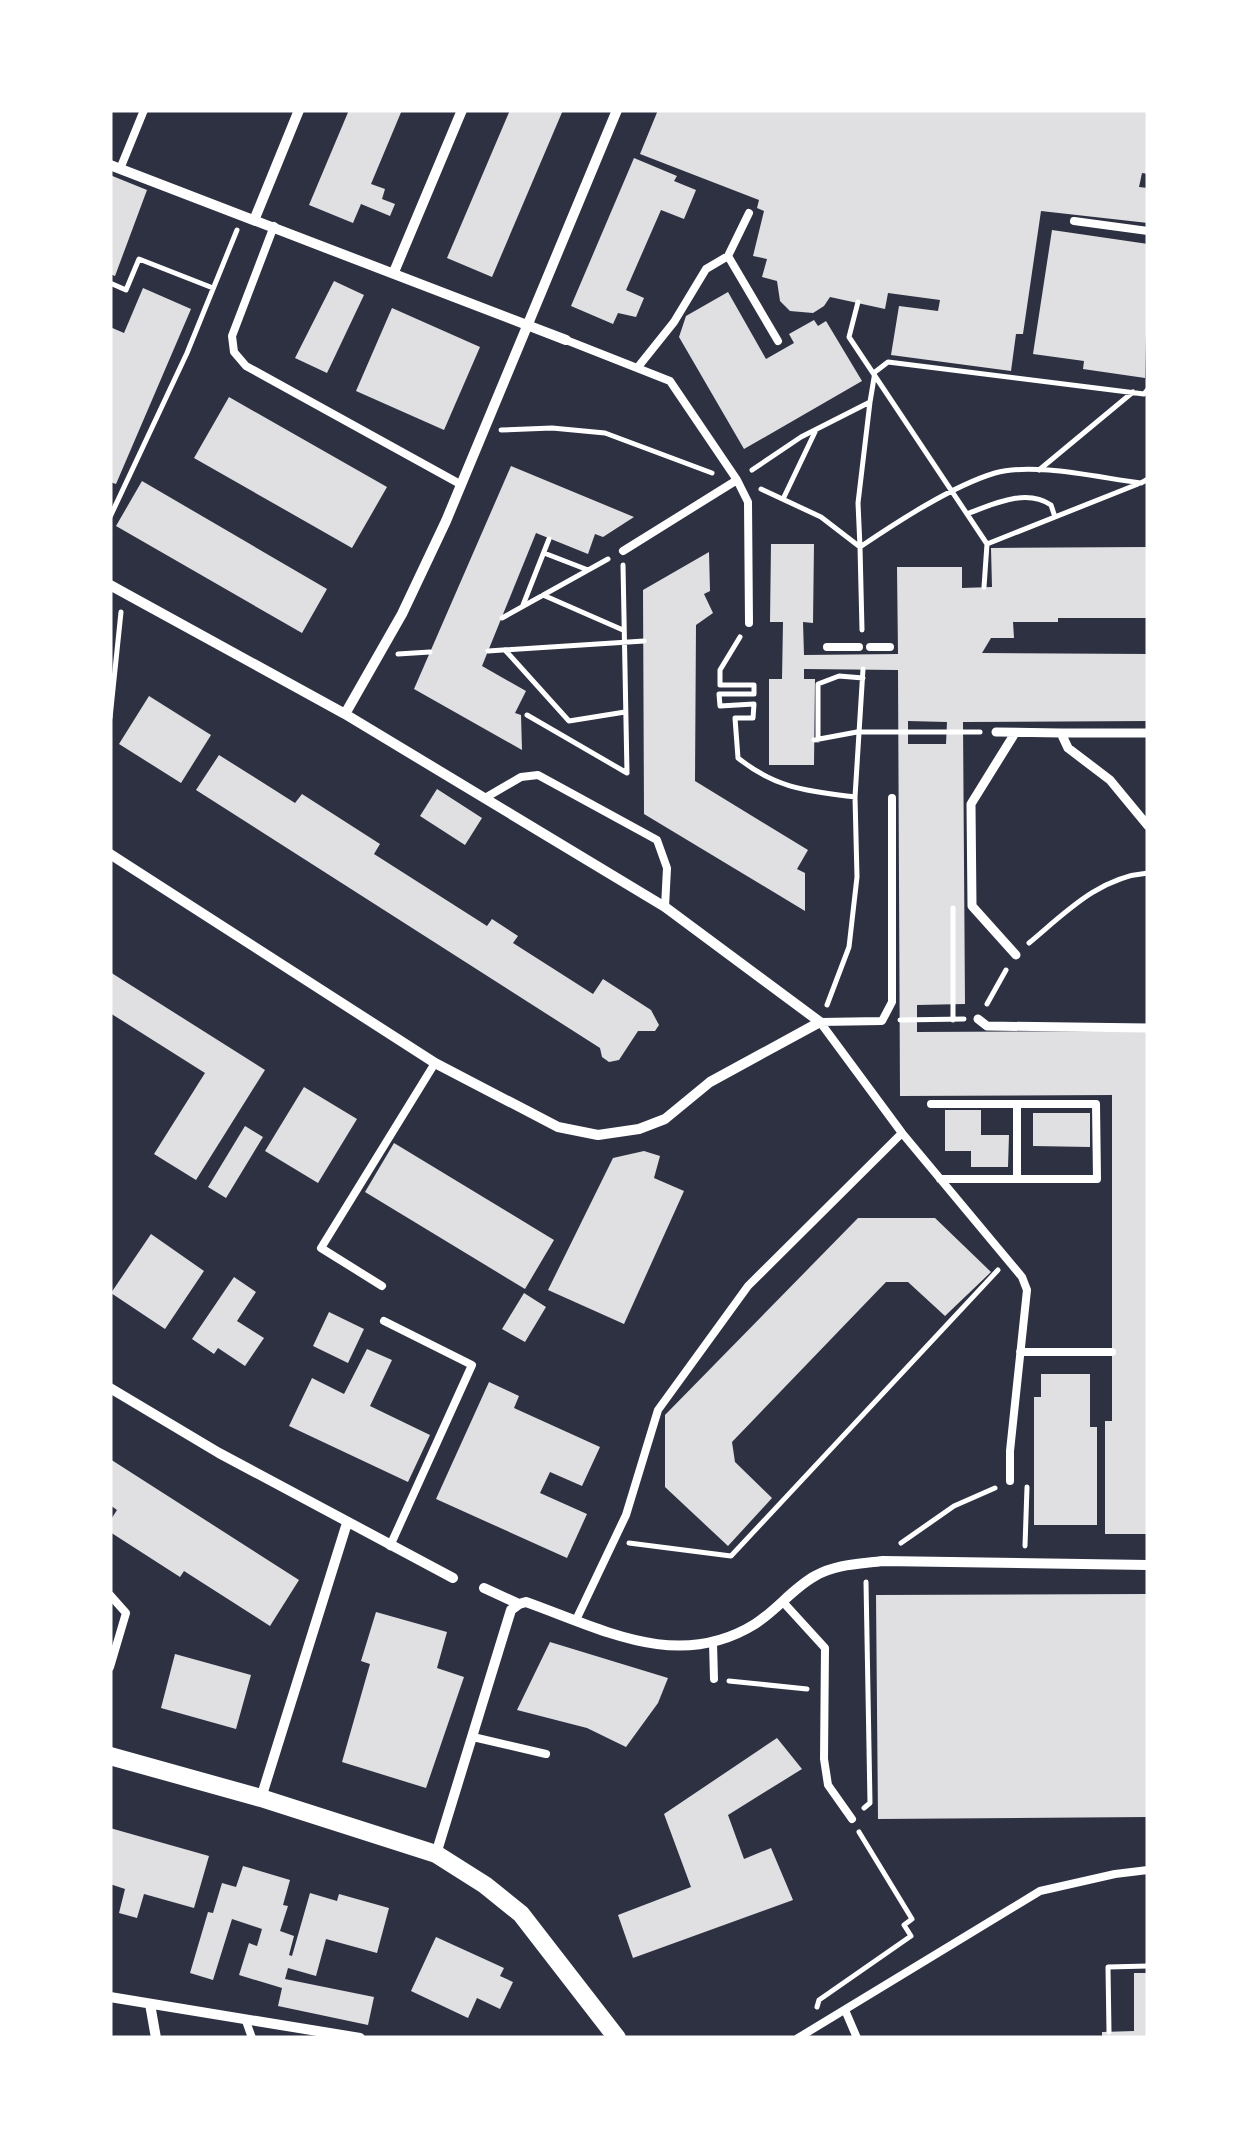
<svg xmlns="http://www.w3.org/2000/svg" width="1258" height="2148" font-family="'Space Grotesk',sans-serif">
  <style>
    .building { fill: #e0e0e3; fill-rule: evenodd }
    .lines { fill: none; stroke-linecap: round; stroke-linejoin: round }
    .path { stroke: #fff; stroke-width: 5 }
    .service { stroke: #fff; stroke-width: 8 }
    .pedestrian { stroke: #fff; stroke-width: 9 }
    .minor { stroke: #fff; stroke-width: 10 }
    .tertiary { stroke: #fff; stroke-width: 18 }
  </style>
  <rect width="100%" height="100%" fill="#2d3142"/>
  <path class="building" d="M349,110H402L371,184L385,189L382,199L395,204L390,216L361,204L353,223L309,205Z
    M510,110H563L492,277L447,258Z
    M658,110H1148V174L1142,173L1139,187L1148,188V223L1041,211L1023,334H1016L1011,371L891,355L899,306L938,311L940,300L888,293L885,309L830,297L824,306L813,313L790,311L780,301L777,281L762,277L767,259L753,256L764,211L757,208L759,200L640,154Z
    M634,158L677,176L674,181L696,190L684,219L661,210L626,290L644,298L636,317L618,313L613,324L571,306Z
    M110,175L147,190L115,276L110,274Z
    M1052,230L1148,244L1145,378L1083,369L1084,361L1033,354Z
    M334,281L364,295L327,373L295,358Z
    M143,288L191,309L116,484L110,482V327L124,333Z
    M728,292L766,359L794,343L789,334L814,320L818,326L826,321L862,381L744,449L679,337L686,316Z
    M392,308L480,347L444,430L356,391Z
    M229,397L387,487L352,548L194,458Z
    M511,466L634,517L603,537L595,534L588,554L536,533L482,666L526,691L515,713L521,715L522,750L414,689Z
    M142,481L327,589L302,633L116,526Z
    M771,544H814L813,623L803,622L804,655L898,654L897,567H962V588L992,587L991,548L1148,547V618H1058V622H1013L1014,638H991L982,653L1148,654V721L963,722L965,1004L917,1005V1032L1148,1031V1534H1105V1421H1112V1095L900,1096L898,670L804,669V679H815L814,765H769V679H782L783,622H770ZM908,721L947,722L946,744H908Z
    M709,552L710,591L704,594L713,613L696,625L695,781L808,850L797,869L805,873V911L644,814L643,590Z
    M149,696L211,735L181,783L119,744Z
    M219,755L295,803L302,794L380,844L374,854L487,926L492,919L518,936L513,943L593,994L603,979L651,1010L659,1025L655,1031H638L619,1060L609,1062L602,1057L600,1048L196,790Z
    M437,789L482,818L465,845L420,816Z
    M110,972L265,1070L196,1180L154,1154L205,1073L110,1013Z
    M304,1087L357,1119L318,1183L265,1151Z
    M945,1110H981V1135H1009L1008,1167H971V1151H945Z
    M1033,1113H1090V1147L1033,1146Z
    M245,1126L263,1137L226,1198L208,1187Z
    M394,1143L554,1240L525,1289L365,1192Z
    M644,1151L660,1156L654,1178L684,1191L624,1324L548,1290L613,1158Z
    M858,1218H935L991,1272L945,1316L908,1282H886L732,1442L735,1462L772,1498L728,1546L665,1487V1415Z
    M151,1234L204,1271L165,1329L111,1293Z
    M234,1277L256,1292L237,1321L264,1338L245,1366L218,1348L214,1354L192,1339Z
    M524,1293L546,1307L525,1342L502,1329Z
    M329,1312L364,1329L348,1363L313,1346Z
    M367,1349L392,1360L370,1406L430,1435L408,1482L289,1426L312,1378L344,1394Z
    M1041,1374H1090V1427H1097V1525H1034V1397H1041Z
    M489,1382L519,1396L514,1408L600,1447L582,1486L550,1472L540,1493L587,1514L567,1558L436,1499Z
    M110,1459L299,1580L270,1626L184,1571L180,1577L110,1532V1521L117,1510L110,1505Z
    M1148,1594V1817L878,1819L876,1595Z
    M376,1612L447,1632L437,1668L464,1677L426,1788L342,1762L370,1664L361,1661Z
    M550,1642L668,1678L658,1703L626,1747L587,1728L517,1710Z
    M175,1654L251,1675L236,1729L161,1708Z
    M777,1738L802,1769L728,1815L744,1859L771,1848L793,1900L633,1958L618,1915L691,1887L664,1814Z
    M110,1828L209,1856L194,1908L144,1894L137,1918L119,1913L125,1889L110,1884Z
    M243,1866L290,1880L283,1905L288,1906L280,1931L294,1936L289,1955L292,1956L310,1893L337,1901L339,1894L389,1908L377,1953L326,1939L316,1976L288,1968L285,1979L374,1997L368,2025L278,2006L282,1988L239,1975L249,1943L257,1946L262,1929L232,1919L213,1980L190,1973L208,1912L213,1913L222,1883L236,1887Z
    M436,1937L504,1968L500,1976L513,1982L500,2009L477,1998L468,2018L411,1991Z
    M1134,1973H1148V2038H1102V2032L1134,2031Z"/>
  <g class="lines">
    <path class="path" d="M110,283L126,290L139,259L213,288
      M858,302L849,337L987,544L984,587
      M870,402L858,503L860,547C897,522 952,486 995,473C1034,462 1100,478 1141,483L1148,479
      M501,430L552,428L605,433L712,473
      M752,470L801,437L870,402L875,372L888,362L1144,394L1148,389
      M1039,470L1133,392
      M761,489L821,517L860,547L862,630
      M784,497L815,432
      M969,513C994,504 1026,488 1051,505L1054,514
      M110,517L187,353L237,230
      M987,544L1138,484
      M544,553L588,570
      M623,565L627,773
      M543,595L623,630
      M523,605L549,539
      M502,618L608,559
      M740,637L720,670V685H754V694H719L720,706L754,704L753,718H735L738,758C777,789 807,791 855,797L857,877L849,947L827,1005
      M505,650L569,721L625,712
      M488,651L644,641
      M398,654L430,652
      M527,715L627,773
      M110,718L121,612
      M814,740L857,732H980
      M818,740V684L839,676L863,678
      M855,797L863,669
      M953,908V1020
      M1029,943C1065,913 1099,877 1148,873
      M987,1004L1006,970
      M900,1020L964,1019
      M629,1543L731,1556L998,1270
      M901,1543L954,1506L995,1488
      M1025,1546L1027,1487
      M729,1681L807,1689
      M864,1808L870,1803L866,1582
      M817,2007L819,2000L911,1936L904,1925L912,1919L859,1832
      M1109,2032L1108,1967L1148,1966"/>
    <path class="service" d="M120,169L144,110
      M1074,221L1148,231
      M274,226L232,336L234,352L246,366L460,484
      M728,256L778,341
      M566,340L670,381L737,480L748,502L749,623
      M638,367L674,322L706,269L728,256L749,213
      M623,551L737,480
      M827,647H859
      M870,647H890
      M485,798L521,777L538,775L657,840L667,868L665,907
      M820,1022L902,1133L1022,1277L1027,1290L1010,1451V1481
      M820,1022L882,1021L892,1002V798
      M931,1104H1096L1097,1179H1017
      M940,1179H1017V1104
      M382,1286L321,1248L435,1063
      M384,1321L472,1365L390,1546
      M1020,1352H1112
      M110,1595L126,1613L110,1667
      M783,1602L825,1648L824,1759L828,1785L852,1819
      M576,1620L626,1515L658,1410L748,1286L902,1133
      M713,1643L714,1679
      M473,1737L546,1754
      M845,2010L857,2038
      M246,2021L252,2038
      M798,2038L1040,1891L1115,1874L1148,1870"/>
    <path class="pedestrian" d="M996,732L1061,733L1068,748L1110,780L1148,826
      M1015,733L971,804L972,906L1016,955
      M1061,733H1148
      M978,1019L987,1026L1148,1028"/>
    <path class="minor" d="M110,165L566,340
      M255,218L299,110
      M394,272L462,110
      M110,585L345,714L665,907L820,1022L710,1082L665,1119L639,1129L598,1135L558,1127L435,1063L110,854
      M345,714L402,614L446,521L617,110
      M110,1388L219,1453L453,1578
      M484,1588L519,1604L526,1602C602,1629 678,1672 755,1624C777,1610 793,1588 815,1576C836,1564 860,1564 883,1561L1148,1565
      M261,1798L347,1523
      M436,1854L511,1610L519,1604
      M110,1997L360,2038
      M150,2004L156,2038"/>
    <path class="tertiary" d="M110,1756L261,1798L436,1854L485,1885L521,1914L617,2038"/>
  </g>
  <rect width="1258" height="2148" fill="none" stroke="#ffffff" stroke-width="225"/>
</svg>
